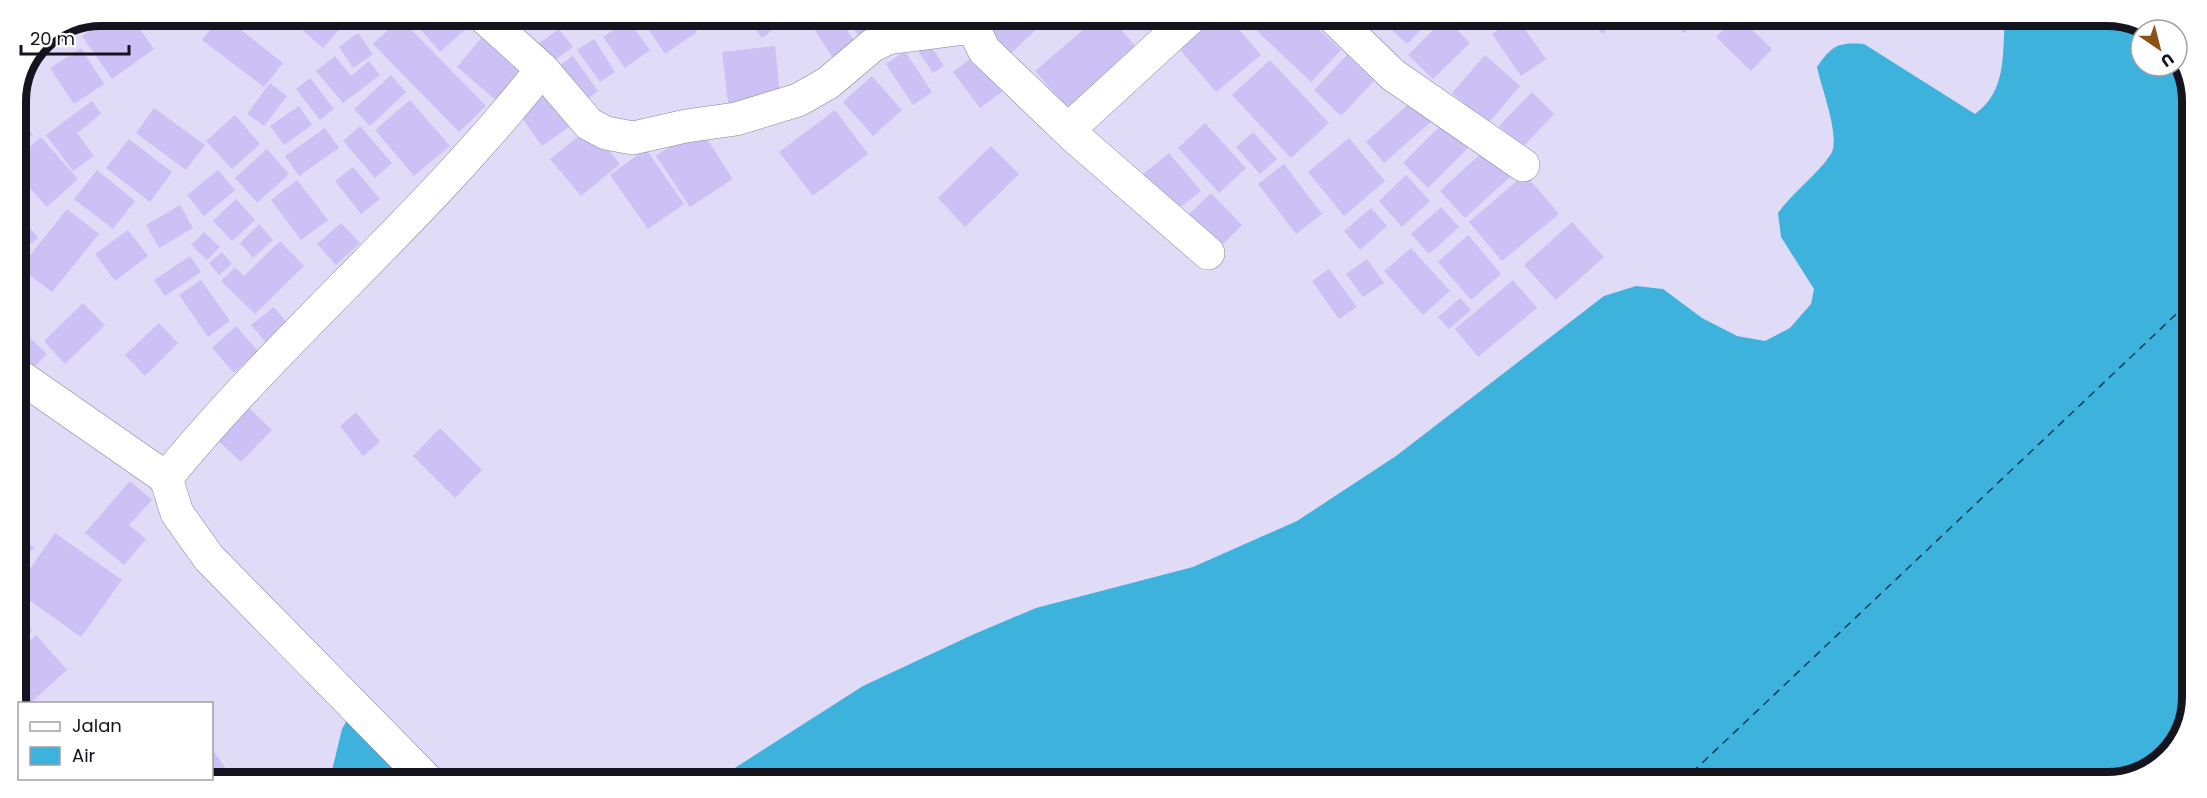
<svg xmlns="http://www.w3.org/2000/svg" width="2207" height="798" font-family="Poppins,sans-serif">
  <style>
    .water { fill: #3cb2dc }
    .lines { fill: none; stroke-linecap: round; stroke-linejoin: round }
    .ferry { stroke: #0a3e50; stroke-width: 1.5; stroke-dasharray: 8 6; stroke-linecap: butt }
    .building { fill: #ccc1f4 }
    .street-casing { stroke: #87829c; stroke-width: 34 }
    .street { stroke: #fff; stroke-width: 33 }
    .rim { fill: none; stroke: #15131d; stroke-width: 8 }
  </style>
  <rect width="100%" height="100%" fill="#e0dbf7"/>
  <path class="water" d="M2005,19L2135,20L2149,30H2141V66H2177V55L2192,94L2187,726L2154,768L2107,783L716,780L863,686L972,635L1036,608L1193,567L1297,521L1396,456L1604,296L1636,286L1663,289L1702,318L1737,336L1765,341L1790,328L1811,304L1814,289L1781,237L1778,213C1793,192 1818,174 1831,154C1841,137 1821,87 1817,67C1832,46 1837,42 1864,44L1975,114C2007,91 2002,55 2005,19Z
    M376,708L448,779H330L342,729L351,713Z"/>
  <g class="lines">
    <path class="ferry" d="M1682,782L2190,301"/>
  </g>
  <path class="building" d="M112,15H130L154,49L112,79L82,36Z
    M222,15L283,63L264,87L202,40Z
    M236,15H262L250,28Z
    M285,15L348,16L350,17L323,48Z
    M409,16H464L471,24L440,52Z
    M547,16H563L557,24Z
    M654,16H686L697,32L665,54L644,23Z
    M746,16L777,17L781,23L762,38Z
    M835,17H838L856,43L834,59L815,31Z
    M844,17H873L877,23L859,36Z
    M994,17H1049L1007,57L981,30Z
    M1098,17H1110L1137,48L1067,108L1035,71Z
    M1194,17L1229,18L1261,55L1216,92L1170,38Z
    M96,18L34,62L32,58L40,40Z
    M400,18L486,106L459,132L373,44Z
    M1269,18H1306L1341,50L1311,82L1257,31Z
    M1379,18H1432L1407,44Z
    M1445,18L1470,43L1433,79L1408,55Z
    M1515,18H1517L1546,59L1521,76L1492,34Z
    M1585,18H1617L1603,34Z
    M1670,19H1699L1684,33Z
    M1734,19H1741L1772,49L1751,71L1716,37Z
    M628,20L650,50L625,68L603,37Z
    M489,29L531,64L498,102L457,67Z
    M559,29L573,47L548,65L534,47Z
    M358,33L373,54L353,68L339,47Z
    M924,35L944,66L933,73L913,43Z
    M594,39L615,72L600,82L577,50Z
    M775,46L781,105L729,111L722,52Z
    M81,48L104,84L74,104L50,68Z
    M905,51L932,92L913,105L886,64Z
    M979,52L1006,89L980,108L953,72Z
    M1347,55L1374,81L1341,116L1314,90Z
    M1485,55L1520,86L1488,124L1452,93Z
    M335,56L351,76L369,61L380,75L343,103L316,71Z
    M573,56L598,91L581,104L556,68Z
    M1270,60L1329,123L1291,158L1232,95Z
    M391,75L406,92L370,126L354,109Z
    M872,76L902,110L873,136L843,102Z
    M310,78L334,109L320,120L296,89Z
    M551,81L579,120L542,146L515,108Z
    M270,83L287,96L264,126L247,114Z
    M1532,92L1554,114L1522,148L1499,126Z
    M410,100L450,146L414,176L375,130Z
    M1413,100L1432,121L1384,163L1366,142Z
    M92,101L101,114L77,133L94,156L73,171L46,135Z
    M299,106L312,125L284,145L270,126Z
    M154,108L205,145L186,170L136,133Z
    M835,110L868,154L813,196L779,152Z
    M15,111L33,135L15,149Z
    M235,115L260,144L232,169L206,141Z
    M1445,121L1470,146L1428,188L1403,163Z
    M1205,123L1246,168L1219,193L1178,148Z
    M360,126L392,163L375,178L343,141Z
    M590,127L620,164L581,196L550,159Z
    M699,127L733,179L690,207L656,156Z
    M325,128L339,148L299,176L285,156Z
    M1253,132L1277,159L1260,174L1236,147Z
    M41,137L78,179L47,207L15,172V160Z
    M1349,138L1385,181L1344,216L1308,172Z
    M129,139L172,172L150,202L106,168Z
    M991,146L1019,174L965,227L938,198Z
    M1487,148L1512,175L1465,218L1440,191Z
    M267,149L289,174L257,203L235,178Z
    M646,149L684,204L648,229L610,175Z
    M1169,153L1201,191L1173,213L1142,175Z
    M1284,164L1322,214L1296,234L1258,184Z
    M353,167L380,199L361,214L335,181Z
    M97,170L135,201L113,229L74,199Z
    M218,170L235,190L204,216L187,195Z
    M1525,174L1559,214L1502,261L1469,222Z
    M1406,175L1430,201L1402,227L1379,201Z
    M297,180L328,220L301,240L271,200Z
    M1211,193L1242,225L1218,249L1186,217Z
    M236,199L255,220L232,241L213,221Z
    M180,205L193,228L159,248L146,225Z
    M1441,207L1459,227L1429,254L1411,234Z
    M1371,208L1387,226L1360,250L1344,231Z
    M15,209L38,238L15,255Z
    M67,209L99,234L52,292L20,268Z
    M1572,222L1604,257L1556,300L1524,265Z
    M341,223L360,243L336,265L317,244Z
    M259,224L273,240L253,258L240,243Z
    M128,230L148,256L115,281L95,254Z
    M204,232L220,247L207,260L191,245Z
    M1468,235L1501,274L1471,300L1438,262Z
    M280,241L304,266L255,314L221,281L235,267L244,276Z
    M1411,248L1450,291L1423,315L1384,271Z
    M222,252L232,264L219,275L209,263Z
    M190,256L201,272L165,296L154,280Z
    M1367,259L1384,283L1363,297L1346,274Z
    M1329,269L1357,307L1339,319L1312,281Z
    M201,280L230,321L208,337L179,295Z
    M1513,280L1537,308L1478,357L1455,329Z
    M1460,298L1471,310L1449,329L1438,317Z
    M83,303L105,325L65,364L44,341Z
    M274,307L288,324L266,343L251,325Z
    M159,323L178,343L145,376L125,355Z
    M236,326L258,351L234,373L212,348Z
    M29,337L47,354L24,377L15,368V352Z
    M243,402L272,430L241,462L212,435Z
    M356,412L380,442L363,456L340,426Z
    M440,428L482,470L455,498L413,456Z
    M130,481L152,500L129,525L146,539L124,565L85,533Z
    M15,528L34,548L15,565Z
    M55,533L122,580L81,637L15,590Z
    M15,608L32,630L15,643Z
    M36,635L67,670L29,704H21L15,697V654Z
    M212,749L225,767L212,777Z"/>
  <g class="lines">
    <defs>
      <path id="street" d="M979,17L973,27L984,50L1076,138L1208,253
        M1334,18L1393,75L1523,165
        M542,69L589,124L606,133L633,138L686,126L736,119L798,100L828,83L873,45L888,38L973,27
        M1068,130L1191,17
        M15,373L166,478
        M426,779L209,558L177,513L166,478C283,335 428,215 542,69L483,16"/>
    </defs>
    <use href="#street" class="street-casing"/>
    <use href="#street" class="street"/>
  </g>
  <path d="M0 0H2207V798H0ZM101 26H2107A75 75 0 0 1 2182 101V697A75 75 0 0 1 2107 772H101A75 75 0 0 1 26 697V101A75 75 0 0 1 101 26Z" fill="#fff" fill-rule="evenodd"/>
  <path class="rim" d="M101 26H2107A75 75 0 0 1 2182 101V697A75 75 0 0 1 2107 772H101A75 75 0 0 1 26 697V101A75 75 0 0 1 101 26Z"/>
  <rect x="18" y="702" width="195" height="78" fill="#ffffff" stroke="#a1a1a5" stroke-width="1.5"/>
  <rect x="30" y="722" width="30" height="9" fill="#ffffff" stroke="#a1a1a5" stroke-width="1.5"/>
  <text x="72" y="732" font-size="18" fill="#15131d">Jalan</text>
  <rect x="30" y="747" width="30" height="18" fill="#3cb2dc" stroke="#a1a1a5" stroke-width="1.5"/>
  <text x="72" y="762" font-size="18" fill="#15131d">Air</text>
  <g transform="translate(2159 48) rotate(145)"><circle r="28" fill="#ffffff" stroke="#a1a1a5" stroke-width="1.5"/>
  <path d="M0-4.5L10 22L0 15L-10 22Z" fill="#8e5014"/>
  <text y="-9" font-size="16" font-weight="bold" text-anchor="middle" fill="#15131d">U</text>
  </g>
  <path d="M21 45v9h108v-9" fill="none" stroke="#15131d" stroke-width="3"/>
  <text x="30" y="45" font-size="18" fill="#15131d" stroke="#ffffff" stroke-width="4.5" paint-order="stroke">20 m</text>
</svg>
